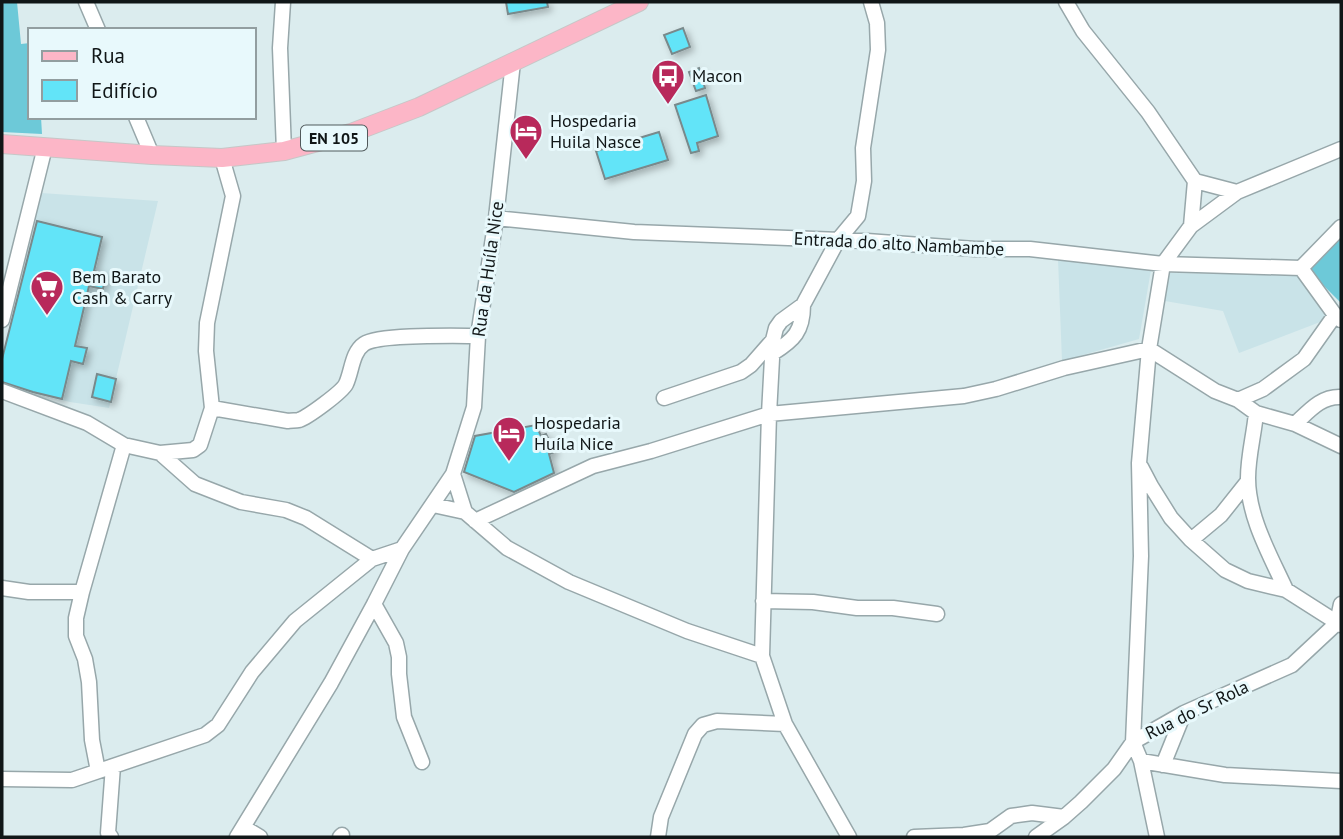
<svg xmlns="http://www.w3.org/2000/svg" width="1343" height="839" font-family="'PT Sans',sans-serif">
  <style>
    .built { fill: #c9e3e8 }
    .green { fill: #6dc9d8 }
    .building { fill: #62e4f8; stroke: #79898b; stroke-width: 2; filter: url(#shadow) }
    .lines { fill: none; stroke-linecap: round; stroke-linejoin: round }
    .minor-casing { stroke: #97a7aa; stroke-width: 17 }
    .major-casing { stroke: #c6c7c7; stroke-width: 20 }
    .minor { stroke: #fff; stroke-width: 14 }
    .major { stroke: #fcb6c7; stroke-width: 18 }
    .labels { text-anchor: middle; stroke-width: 6; stroke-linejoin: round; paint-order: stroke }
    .shield { fill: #e8f9fc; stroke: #515a5c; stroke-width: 2 }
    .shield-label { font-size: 16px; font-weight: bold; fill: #101617 }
    .poi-label { font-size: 18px; fill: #101617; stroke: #e8f9fc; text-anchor: start }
    .street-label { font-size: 18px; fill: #101617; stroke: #e8f9fc }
  </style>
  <defs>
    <filter id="shadow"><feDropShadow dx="3.5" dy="3.5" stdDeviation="3.5" flood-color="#0004"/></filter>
  </defs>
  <rect width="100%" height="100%" fill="#dbecee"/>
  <path class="built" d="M41,193L158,201L109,408L70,402L2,385V359Z
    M1058,259L1151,270L1139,339L1062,361Z
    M1170,273L1298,275L1328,319L1239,353L1223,311L1165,301Z"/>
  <path class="green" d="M2,2H17L21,44L30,43V117H41L42,134L2,132Z
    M1341,238V303L1308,270Z"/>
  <path class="building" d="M506,2H547L548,7L508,14Z
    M683,28L690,47L672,54L664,35Z
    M699,68L705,88L696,91L689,72Z
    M706,95L718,136L697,143L699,151L691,153L675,105Z
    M659,132L668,160L605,179L596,151Z
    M37,221L102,237L94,271L106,274L103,289L89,286L75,346L87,348L83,364L71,361L62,399L33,392L2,382V359Z
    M97,374L116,379L111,402L92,397Z
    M536,425L541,436L546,434L555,452L549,454L554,473L514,492L464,472L475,436Z"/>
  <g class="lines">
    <defs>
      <path id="minor" d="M86,2L98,30
        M283,2L280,48L284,151
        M1066,2L1083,31L1148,112L1195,181L1191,226
        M136,117L152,155
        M1195,181L1237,192
        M496,218L634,232L867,241L975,249H1030L1163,264L1301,268
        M1341,227L1301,268L1335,315L1341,320
        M2,320L45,147
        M773,353C794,340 803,331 803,305
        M2,391L87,423L124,445L160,453L193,450L200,445L212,408L206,351L207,323L233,196L222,158
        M664,398L741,372L751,365L773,340
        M1238,400L1263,389L1304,359L1335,315
        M212,408L288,421C292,420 295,421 299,420C308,417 342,392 346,384C352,371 352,352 364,344C379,334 456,336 478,336
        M1256,413C1254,435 1248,456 1248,478C1248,517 1270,555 1286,590
        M1295,424C1309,411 1321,396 1341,397
        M160,453L195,484L241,502L286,510L306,518L372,559
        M1141,467L1151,486L1171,518L1191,540L1225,570L1248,581L1286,590L1341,625
        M453,474L465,512L507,548L569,582L687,631L762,656
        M433,505L465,512
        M475,521L593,466L651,451L769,414L964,396L996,389L1064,368L1149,349L1215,391L1238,400L1256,413L1295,424L1341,446
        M1191,540L1221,515L1248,481
        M2,588L29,592H82
        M763,601L813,602L857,608H893L937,614
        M374,604L396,643L399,657V674L404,717L422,762
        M1141,761L1225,775L1341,781
        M1163,765L1184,713
        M98,771L92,740L89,682L85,659L76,636V618L82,592L124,445
        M2,779L72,780L205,735L218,725L252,672L295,621L372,559L402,549
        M243,827L260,837
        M111,837L108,833L113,766
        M237,837L331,683L374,604L402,549L453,474L474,407L478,336L496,218L513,62
        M340,837L342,835
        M658,837L661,817L695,734L703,725L717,721L785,724
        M849,837L785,724L762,656L769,414L773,340L776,328L781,321L803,305L838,240L858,216L864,181L863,148L878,50L877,23L871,2
        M914,837L964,835L990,831L1011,816L1032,813L1064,817
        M1036,837L1064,817L1081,802L1114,769L1133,742L1184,713L1292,665L1337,623L1341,604
        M1157,837L1141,761L1133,742L1141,556L1139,463L1149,349L1163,264L1191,226L1237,192L1341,149"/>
      <path id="major" d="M2,144L152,155L222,158L284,151L351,133L419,107L639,2"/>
    </defs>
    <use href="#minor" class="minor-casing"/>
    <use href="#major" class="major-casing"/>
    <use href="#minor" class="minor"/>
    <use href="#major" class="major"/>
  </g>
  <defs>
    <symbol id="bus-pin" viewBox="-11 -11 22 30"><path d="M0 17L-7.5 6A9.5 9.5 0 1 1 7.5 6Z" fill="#b8295b" stroke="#e8f9fc"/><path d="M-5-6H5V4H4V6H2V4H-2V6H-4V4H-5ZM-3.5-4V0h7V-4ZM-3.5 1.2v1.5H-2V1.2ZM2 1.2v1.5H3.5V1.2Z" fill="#fff"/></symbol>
    <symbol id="hotel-pin" viewBox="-11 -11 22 30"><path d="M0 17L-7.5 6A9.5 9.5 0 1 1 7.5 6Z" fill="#b8295b" stroke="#e8f9fc"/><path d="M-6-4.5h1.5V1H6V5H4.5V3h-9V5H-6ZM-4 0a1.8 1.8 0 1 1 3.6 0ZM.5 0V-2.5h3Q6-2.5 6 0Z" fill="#fff"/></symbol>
    <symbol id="supermarket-pin" viewBox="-11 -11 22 30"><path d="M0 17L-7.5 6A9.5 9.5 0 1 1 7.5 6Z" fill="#b8295b" stroke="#e8f9fc"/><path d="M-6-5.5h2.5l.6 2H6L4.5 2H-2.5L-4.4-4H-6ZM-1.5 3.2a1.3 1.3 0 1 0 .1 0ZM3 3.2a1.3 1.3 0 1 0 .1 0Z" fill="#fff"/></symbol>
  </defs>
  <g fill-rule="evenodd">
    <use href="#bus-pin" x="649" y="57" width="38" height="52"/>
    <use href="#hotel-pin" x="507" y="112" width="38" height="52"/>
    <use href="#supermarket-pin" x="28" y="268" width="38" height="52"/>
    <use href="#hotel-pin" x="490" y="414" width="38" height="52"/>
  </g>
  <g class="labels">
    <rect class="shield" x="301" y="125.5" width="66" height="25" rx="5"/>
    <g class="shield-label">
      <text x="334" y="144">EN 105</text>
    </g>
    <g class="poi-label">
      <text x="692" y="82">Macon</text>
      <text x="550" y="127">Hospedaria<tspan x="550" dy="21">Huila Nasce</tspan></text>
      <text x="72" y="283">Bem Barato<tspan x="72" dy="21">Cash &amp; Carry</tspan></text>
      <text x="534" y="429">Hospedaria<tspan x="534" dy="21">Huíla Nice</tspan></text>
    </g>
    <g class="street-label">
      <text transform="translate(899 244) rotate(3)" y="6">Entrada do alto Nambambe</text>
      <text transform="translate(488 269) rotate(-82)" y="6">Rua da Huíla Nice</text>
      <text transform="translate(1197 710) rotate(-26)" y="6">Rua do Sr Rola</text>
    </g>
  </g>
  <rect width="1343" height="839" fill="none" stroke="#101617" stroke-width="7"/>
  <rect x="28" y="28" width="228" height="91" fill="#e8f9fc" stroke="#929ea0" stroke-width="2"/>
  <rect x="42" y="51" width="35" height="10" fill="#fcb6c7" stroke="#929ea0" stroke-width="2"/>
  <text x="91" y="63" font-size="21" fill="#101617">Rua</text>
  <rect x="42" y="80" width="35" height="21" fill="#62e4f8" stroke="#929ea0" stroke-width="2"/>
  <text x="91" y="98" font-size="21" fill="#101617">Edifício</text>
</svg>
